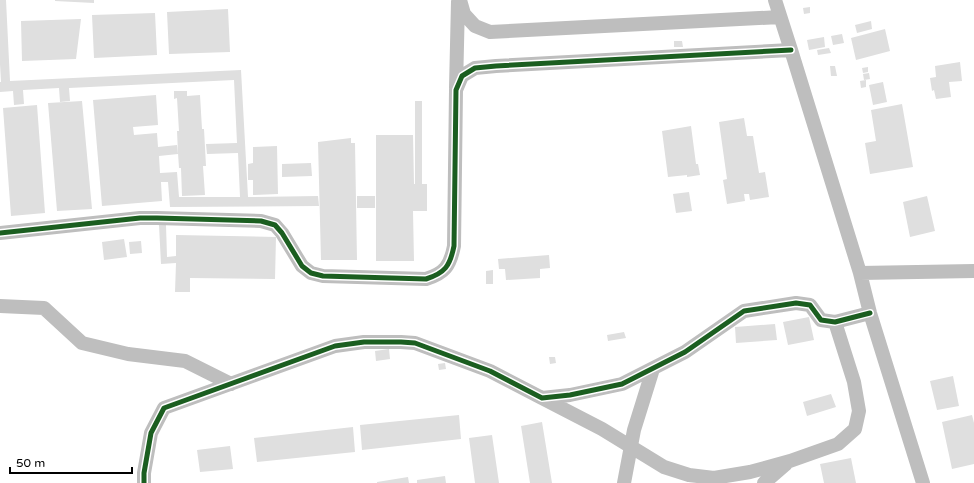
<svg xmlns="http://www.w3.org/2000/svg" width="974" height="483" font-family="'Varela Round',sans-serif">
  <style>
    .building { fill: #dfdfdf }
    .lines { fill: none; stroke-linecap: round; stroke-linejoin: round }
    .minor { stroke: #bebebe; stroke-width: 14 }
    .cycleway-casing { stroke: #fff; stroke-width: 8 }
    .cycleway { stroke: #1b5e20; stroke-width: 5 }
  </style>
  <rect width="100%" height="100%" fill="#fff"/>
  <path class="building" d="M0,0H6L10,81L241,70L248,197L318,196L319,206L170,207L168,182H161L162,201L102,206L93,100L156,95L158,125L133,127L134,135L157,133L158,147L177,145L178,154L159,156L160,173L177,172L179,197H240L238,153L207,154L206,144L237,143L234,80L69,88L70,101L60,102L59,88L23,90L24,104L14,105L13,91L0,92V82H1L0,64Z
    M55,0H94V3L55,1Z
    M810,7V13L804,14L803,8Z
    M228,9L230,52L169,54L167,12Z
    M155,13L157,55L94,58L92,15Z
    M81,19L76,59L22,61L21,21Z
    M871,21L872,29L857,33L855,25Z
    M885,29L890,51L856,60L851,38Z
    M842,34L844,43L833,45L831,36Z
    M824,37L825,47L809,50L807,40Z
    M674,41H682L683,47H674Z
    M829,48L831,53L818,55L817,50Z
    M960,62L962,81L949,82L951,97L936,99L934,90L932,91L930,78L936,77L935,66Z
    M830,66H835L837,76H831Z
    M868,67V72L863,73L862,68Z
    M869,73L870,79L864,80L863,74Z
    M866,80V87L861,88L860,81Z
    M883,82L887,102L873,105L869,85Z
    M174,91H187V96L200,95L202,129H204L206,166H203L205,195L182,196L181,168H179L178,153L177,131H179L177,98L174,99Z
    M82,101L92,209L57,211L48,103Z
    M415,101H422V184H415Z
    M902,104L913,167L870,174L865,143L876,141L871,110Z
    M37,105L45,213L11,216L3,108Z
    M744,118L747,136H753L759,173L765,172L769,197L750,200L749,194H744L745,201L727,204L723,180L727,179L719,122Z
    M691,126L696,164H698L700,175L687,177V175L668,177L662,131Z
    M376,135H413L414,184H427V211H413L414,261H376Z
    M351,138V143H355L357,260H321L318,142Z
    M277,146L278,194L253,195V180H248V164L253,163V147Z
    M311,163L312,176L282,177V164Z
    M689,192L692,211L676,213L673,194Z
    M357,196H375V208H357Z
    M927,196L935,231L910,237L903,202Z
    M159,225H166L167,257L176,256V235L276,237L275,279L190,278V292H175L176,263L161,264Z
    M124,239L127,257L104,260L102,242Z
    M141,241L142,253L130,254L129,242Z
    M549,255L550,268L540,269V278L506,280L505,269H499L498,259Z
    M493,270V284H486V271Z
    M809,317L814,340L788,345L783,322Z
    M775,324L777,340L736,343L735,327Z
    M624,332L626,338L608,341L607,335Z
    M389,349L390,359L376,361L375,351Z
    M549,357H555L556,363L550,364Z
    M445,363L446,369L439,370L438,364Z
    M953,376L959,406L937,410L930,381Z
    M831,394L836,407L807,416L803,402Z
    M459,415L461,439L362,450L360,425Z
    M972,415L974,423V464L952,469L942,422Z
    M542,422L552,483H530L521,426Z
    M353,427L355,452L257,462L254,438Z
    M492,435L499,483H475L469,438Z
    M230,446L233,469L200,472L197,450Z
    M851,458L856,483H824L820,464Z
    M445,476L446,483H417V480Z
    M408,477L409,483H377V482Z"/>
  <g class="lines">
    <path class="minor" d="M460,0L464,14L475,26L490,32L780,17
      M775,0L791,50L860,273L870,313L923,483
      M456,88L458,2
      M0,233L140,218H157L261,221L275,225L282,233L302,266L311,273L323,276L426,279C445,273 450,266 454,246L456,90L462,76L475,68L496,66L791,50
      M860,273L974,271
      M0,306L44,308L82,343L128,354L185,361L231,384
      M542,398L602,429L664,467L689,475L714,478L750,472L790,461L838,444L855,429L859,411L854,382L835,322
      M144,483V473L151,433L164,408L335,346L364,342H401L415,343L490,371L542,398L570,395L622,384L685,352L744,311L796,303L810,305L821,320L835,322L870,313
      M624,483L634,430L653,369
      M764,483L786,464"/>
    <defs>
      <path id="cycleway" d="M0,233L140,218H157L261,221L275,225L282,233L302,266L311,273L323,276L426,279C445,273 450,266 454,246L456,90L462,76L475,68L496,66L791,50
        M144,483V473L151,433L164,408L335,346L364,342H401L415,343L490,371L542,398L570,395L622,384L685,352L744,311L796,303L810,305L821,320L835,322L870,313"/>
    </defs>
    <use href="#cycleway" class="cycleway-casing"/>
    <use href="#cycleway" class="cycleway"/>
  </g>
  <path d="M10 467v6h122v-6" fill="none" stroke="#000000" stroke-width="2"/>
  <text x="16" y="467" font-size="12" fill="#000000" stroke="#ffffff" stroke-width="3" paint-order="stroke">50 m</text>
</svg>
